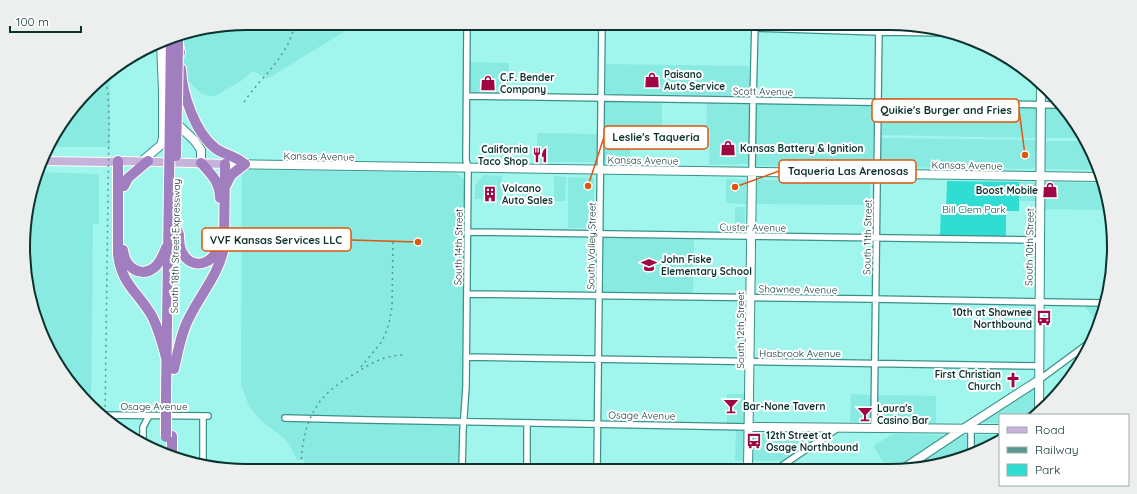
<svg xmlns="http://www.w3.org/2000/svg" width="1137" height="494" font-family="Quicksand,sans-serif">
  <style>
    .built { fill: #89eae1 }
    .green { fill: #2fddd2 }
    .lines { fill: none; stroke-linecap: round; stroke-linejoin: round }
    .street-casing { stroke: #39918a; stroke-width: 8 }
    .secondary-casing { stroke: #39918a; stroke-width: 10 }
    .primary-casing { stroke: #fff; stroke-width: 10 }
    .highway-casing { stroke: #fff; stroke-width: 12 }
    .street { stroke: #fff; stroke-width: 5.5 }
    .secondary { stroke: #fff; stroke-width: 8 }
    .primary { stroke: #c7b2d9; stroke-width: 8 }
    .highway { stroke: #a17ec0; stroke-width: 10 }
    .rail { stroke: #589791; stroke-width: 1.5; stroke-dasharray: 2 4; stroke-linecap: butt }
    .highway-bridge-casing { stroke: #fff; stroke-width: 12; stroke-linecap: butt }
    .highway-bridge { stroke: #a17ec0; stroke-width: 10 }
    .labels { text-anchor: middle; stroke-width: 4; stroke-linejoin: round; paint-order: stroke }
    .poi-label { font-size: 10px; font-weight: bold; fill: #0c322f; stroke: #fff; text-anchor: start }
    .street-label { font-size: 10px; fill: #0c322f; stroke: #fff }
    .park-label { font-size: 10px; fill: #004f4b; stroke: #fff }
    .rim { fill: none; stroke: #0c322f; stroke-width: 2 }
    .leader { fill: none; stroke: #dd570e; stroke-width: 1.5 }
    .callout-dot { fill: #dd570e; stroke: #fff; stroke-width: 1.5 }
    .callout { fill: #fff; stroke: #dd570e; stroke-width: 1.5 }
    .callout-label { font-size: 11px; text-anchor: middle; font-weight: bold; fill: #0c322f }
  </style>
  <rect width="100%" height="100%" fill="#a0f6ed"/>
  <path class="built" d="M247,23H366L342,33L267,79L253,71L241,81L215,96H208L201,93L186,79L183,58V34Z
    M470,62L509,63V93L471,92L470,91Z
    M606,64L749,66V96L606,94Z
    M110,73V147H48L53,135L99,78Z
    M605,101L662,102V130H604Z
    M707,103H749V161L748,164L709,165L710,131H706Z
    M756,103L874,105L873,167L755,166Z
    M881,105L1037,107V138L881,135Z
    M1045,107L1060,108L1083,138H1045Z
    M537,133L598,134L597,162H537Z
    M603,134H630V164L603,162Z
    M881,138L1036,140L1035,166L1032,169L880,167Z
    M1045,141H1085L1091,148L1097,170L1046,169L1045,168Z
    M250,170L453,173L457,174L464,179L465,186L463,403L459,430L458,470L304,471V460H297L290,446L284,438L265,424L256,415L249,406L241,385V378L242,172Z
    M39,172L99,174V224H93L91,405L53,359L27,290V204Z
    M483,175L502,176V200L475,199V186Z
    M554,176L566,177L565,201H554Z
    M568,177L594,178V228H568Z
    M726,179L746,180V204L726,203Z
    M757,180L870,182V205L757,204Z
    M1019,182H1033L1035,183L1036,188L1035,201H1019Z
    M1048,182L1100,183L1107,210L1044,209V186L1045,184Z
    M735,207H745V231H735Z
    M604,236L694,238L693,294L603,292L602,286L604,283V255L602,238Z
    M1084,306H1104L1102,319L1099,324Z
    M1035,387V415H1000V423H983L984,420Z
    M727,394H746L745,423H727Z
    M851,394L871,395V419L869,422H850Z
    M878,395L936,396V423L879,422L878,421Z
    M736,431H743L745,432L744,461H735Z
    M755,433L819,434L821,435V436L784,461H753V436Z
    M893,434L942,435L943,437L893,469H888L873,446Z
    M961,435H967L968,456L919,469H914L912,467Z
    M974,435H1000V440L973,455Z"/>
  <path class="green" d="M947,181L1019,182V211H1006V237L940,236L941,210H946Z"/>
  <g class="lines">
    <defs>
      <path id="street" d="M755,28L879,32L951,33
        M467,96L1058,105
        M752,172L753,100L755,23
        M467,232L1039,240
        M467,294L870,299L1104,303
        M466,357L1039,366
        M1039,380L1089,343
        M99,415L208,416
        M285,418L368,420L749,427
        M527,423V470
        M874,428L879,23
        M143,441V427L149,416
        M971,455V429
        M203,464V416
        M777,469L838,428
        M462,470L463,430L466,387L468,168L466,160L467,23
        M597,470L602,23"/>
      <path id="secondary" d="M175,120V122L194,140L201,150V163
        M142,161L161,145L163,138V91L161,43
        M225,164L1099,177
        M1039,412L1041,82
        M749,427L1000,429
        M903,469L963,429L1039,380
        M748,470L752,172"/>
      <path id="primary" d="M43,161L108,162L124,161L225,164"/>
      <path id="highway" d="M178,34V45L180,53
        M181,69C182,94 195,132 215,148C221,153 228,154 235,158C238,159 242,162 245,164L231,175L226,185
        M118,161V254C121,284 138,292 152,316C159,330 163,345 167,361
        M201,163C211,174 220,182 220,198
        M124,186L128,178L148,161
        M175,223C176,227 178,231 179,235C179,242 179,248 183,254C195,273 219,261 219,240
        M123,250C125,267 140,279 155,267C160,263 163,255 166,248
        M174,369C178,352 181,332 190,316C202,292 219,274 224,247L225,164
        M166,395L169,184
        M172,457V436"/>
    </defs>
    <use href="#street" class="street-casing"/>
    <use href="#secondary" class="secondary-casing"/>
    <use href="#primary" class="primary-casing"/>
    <use href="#highway" class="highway-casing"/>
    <use href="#street" class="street"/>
    <use href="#secondary" class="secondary"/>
    <use href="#primary" class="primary"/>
    <use href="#highway" class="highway"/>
    <path class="rail" d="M105,75L108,93L109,120L105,419
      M244,102C263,74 288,58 295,23
      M361,367L380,344L385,335L389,323L392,307L393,239
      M301,471C301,439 308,406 336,386C342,381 349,377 356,373C371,363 385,355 404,355"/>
    <defs>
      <path id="highway-bridge" d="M176,156L178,45
        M169,184L171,37
        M166,437V395"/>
    </defs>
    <use href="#highway-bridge" class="highway-bridge-casing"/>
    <use href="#highway-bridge" class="highway-bridge"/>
  </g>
  <defs>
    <symbol id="shop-bare" viewBox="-9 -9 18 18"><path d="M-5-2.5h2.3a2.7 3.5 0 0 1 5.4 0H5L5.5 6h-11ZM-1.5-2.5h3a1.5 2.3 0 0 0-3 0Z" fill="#a10644" stroke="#fff" stroke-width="2.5" paint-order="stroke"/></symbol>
    <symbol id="restaurant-bare" viewBox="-9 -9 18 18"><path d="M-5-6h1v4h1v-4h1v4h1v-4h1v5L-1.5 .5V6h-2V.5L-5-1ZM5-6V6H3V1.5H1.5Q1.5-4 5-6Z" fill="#a10644" stroke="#fff" stroke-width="2.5" paint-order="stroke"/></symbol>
    <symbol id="building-bare" viewBox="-9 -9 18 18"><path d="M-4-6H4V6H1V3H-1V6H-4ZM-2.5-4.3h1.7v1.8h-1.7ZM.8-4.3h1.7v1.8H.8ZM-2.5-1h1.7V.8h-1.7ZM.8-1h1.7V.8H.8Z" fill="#a10644" stroke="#fff" stroke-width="2.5" paint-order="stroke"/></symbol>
    <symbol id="school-bare" viewBox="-9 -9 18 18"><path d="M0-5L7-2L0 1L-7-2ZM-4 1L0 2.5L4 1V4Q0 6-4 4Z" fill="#a10644" stroke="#fff" stroke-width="2.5" paint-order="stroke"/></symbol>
    <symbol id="bus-bare" viewBox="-9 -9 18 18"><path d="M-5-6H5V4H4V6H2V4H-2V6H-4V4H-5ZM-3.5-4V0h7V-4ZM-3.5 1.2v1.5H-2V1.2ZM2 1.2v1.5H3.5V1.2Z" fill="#a10644" stroke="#fff" stroke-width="2.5" paint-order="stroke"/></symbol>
    <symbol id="church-bare" viewBox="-9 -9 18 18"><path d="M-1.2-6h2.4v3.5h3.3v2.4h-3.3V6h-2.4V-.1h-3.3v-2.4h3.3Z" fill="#a10644" stroke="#fff" stroke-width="2.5" paint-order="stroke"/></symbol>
    <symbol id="bar-bare" viewBox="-9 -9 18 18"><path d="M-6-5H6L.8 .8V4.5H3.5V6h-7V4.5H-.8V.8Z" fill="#a10644" stroke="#fff" stroke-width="2.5" paint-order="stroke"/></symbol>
  </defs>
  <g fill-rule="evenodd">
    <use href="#shop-bare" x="641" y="69" width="22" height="22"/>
    <use href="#shop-bare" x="477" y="72" width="22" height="22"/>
    <use href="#shop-bare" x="717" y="137" width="22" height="22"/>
    <use href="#restaurant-bare" x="529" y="144" width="22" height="22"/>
    <use href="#shop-bare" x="1039" y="179" width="22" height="22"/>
    <use href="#building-bare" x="479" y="183" width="22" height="22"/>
    <use href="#school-bare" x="638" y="254" width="22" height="22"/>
    <use href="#bus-bare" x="1033" y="307" width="22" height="22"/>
    <use href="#church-bare" x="1002" y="369" width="22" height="22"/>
    <use href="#bar-bare" x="720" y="395" width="22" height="22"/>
    <use href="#bar-bare" x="854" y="403" width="22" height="22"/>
    <use href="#bus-bare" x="743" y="430" width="22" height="22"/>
  </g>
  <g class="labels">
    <g class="poi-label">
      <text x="664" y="78">Paisano<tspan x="664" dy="12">Auto Service</tspan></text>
      <text x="500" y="81">C.F. Bender<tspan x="500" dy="12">Company</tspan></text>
      <text x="740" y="152">Kansas Battery &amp; Ignition</text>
      <text x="528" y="153" text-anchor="end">California<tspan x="528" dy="12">Taco Shop</tspan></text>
      <text x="502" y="192">Volcano<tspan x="502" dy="12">Auto Sales</tspan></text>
      <text x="1038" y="194" text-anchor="end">Boost Mobile</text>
      <text x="661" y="263">John Fiske<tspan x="661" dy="12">Elementary School</tspan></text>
      <text x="1032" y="316" text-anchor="end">10th at Shawnee<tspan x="1032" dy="12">Northbound</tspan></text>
      <text x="1001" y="378" text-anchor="end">First Christian<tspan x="1001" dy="12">Church</tspan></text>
      <text x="743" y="410">Bar-None Tavern</text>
      <text x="877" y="412">Laura's<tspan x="877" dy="12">Casino Bar</tspan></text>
      <text x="766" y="439">12th Street at<tspan x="766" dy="12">Osage Northbound</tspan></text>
    </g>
    <g class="street-label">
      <text transform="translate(763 91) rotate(1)" y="4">Scott Avenue</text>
      <text transform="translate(319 156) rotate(1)" y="4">Kansas Avenue</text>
      <text transform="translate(643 160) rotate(1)" y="4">Kansas Avenue</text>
      <text transform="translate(967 165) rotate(1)" y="4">Kansas Avenue</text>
      <text transform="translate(753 227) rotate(1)" y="4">Custer Avenue</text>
      <text transform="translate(867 237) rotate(-89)" y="4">South 11th Street</text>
      <text transform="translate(175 246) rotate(-89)" y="4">South 18th Street Expressway</text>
      <text transform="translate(591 246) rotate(-89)" y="4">South Valley Street</text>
      <text transform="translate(458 247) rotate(-89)" y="4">South 14th Street</text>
      <text transform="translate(1029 247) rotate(-89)" y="4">South 10th Street</text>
      <text transform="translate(798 289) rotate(1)" y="4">Shawnee Avenue</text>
      <text transform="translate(740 330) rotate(-90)" y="4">South 12th Street</text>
      <text x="800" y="357">Hasbrook Avenue</text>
      <text x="154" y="410">Osage Avenue</text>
      <text transform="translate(642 415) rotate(1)" y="4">Osage Avenue</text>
    </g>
    <g class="park-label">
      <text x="974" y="213">Bill Clem Park</text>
    </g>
  </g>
  <path d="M0 0H1137V494H0ZM247 30H890A217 217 0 0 1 1107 247V247A217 217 0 0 1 890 464H247A217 217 0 0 1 30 247V247A217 217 0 0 1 247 30Z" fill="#ecefee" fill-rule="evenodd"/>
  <path class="rim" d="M247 30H890A217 217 0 0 1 1107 247V247A217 217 0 0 1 890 464H247A217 217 0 0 1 30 247V247A217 217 0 0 1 247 30Z"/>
  <path class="leader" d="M1025 155L1019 110M588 186L604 137M735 187L779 171M418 242L351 240"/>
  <g class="callout-dot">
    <circle cx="1025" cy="155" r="4"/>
    <circle cx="588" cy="186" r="4"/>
    <circle cx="735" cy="187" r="4"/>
    <circle cx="418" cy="242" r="4"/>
  </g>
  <g class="callout">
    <rect x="872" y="99" width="147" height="23" rx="4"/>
    <rect x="604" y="126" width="104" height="23" rx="4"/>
    <rect x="779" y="160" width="137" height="23" rx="4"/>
    <rect x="202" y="228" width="149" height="23" rx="4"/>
  </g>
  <g class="callout-label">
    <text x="946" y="114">Quikie's Burger and Fries</text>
    <text x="656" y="141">Leslie's Taqueria</text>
    <text x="848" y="175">Taqueria Las Arenosas</text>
    <text x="276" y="244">VVF Kansas Services LLC</text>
  </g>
  <rect x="999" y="414" width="130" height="72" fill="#ffffff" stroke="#9eadac"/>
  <rect x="1007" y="427" width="20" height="6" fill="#c7b2d9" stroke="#9eadac"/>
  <text x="1035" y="434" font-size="12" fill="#0c322f">Road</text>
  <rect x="1007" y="447" width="20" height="6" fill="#589791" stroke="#9eadac"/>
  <text x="1035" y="454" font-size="12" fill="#0c322f">Railway</text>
  <rect x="1007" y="464" width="20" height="12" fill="#2fddd2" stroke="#9eadac"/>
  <text x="1035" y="474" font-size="12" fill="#0c322f">Park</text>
  <path d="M10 26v6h71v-6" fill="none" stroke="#0c322f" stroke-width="2"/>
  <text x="16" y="26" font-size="12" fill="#0c322f" stroke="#ffffff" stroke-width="3" paint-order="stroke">100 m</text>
</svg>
